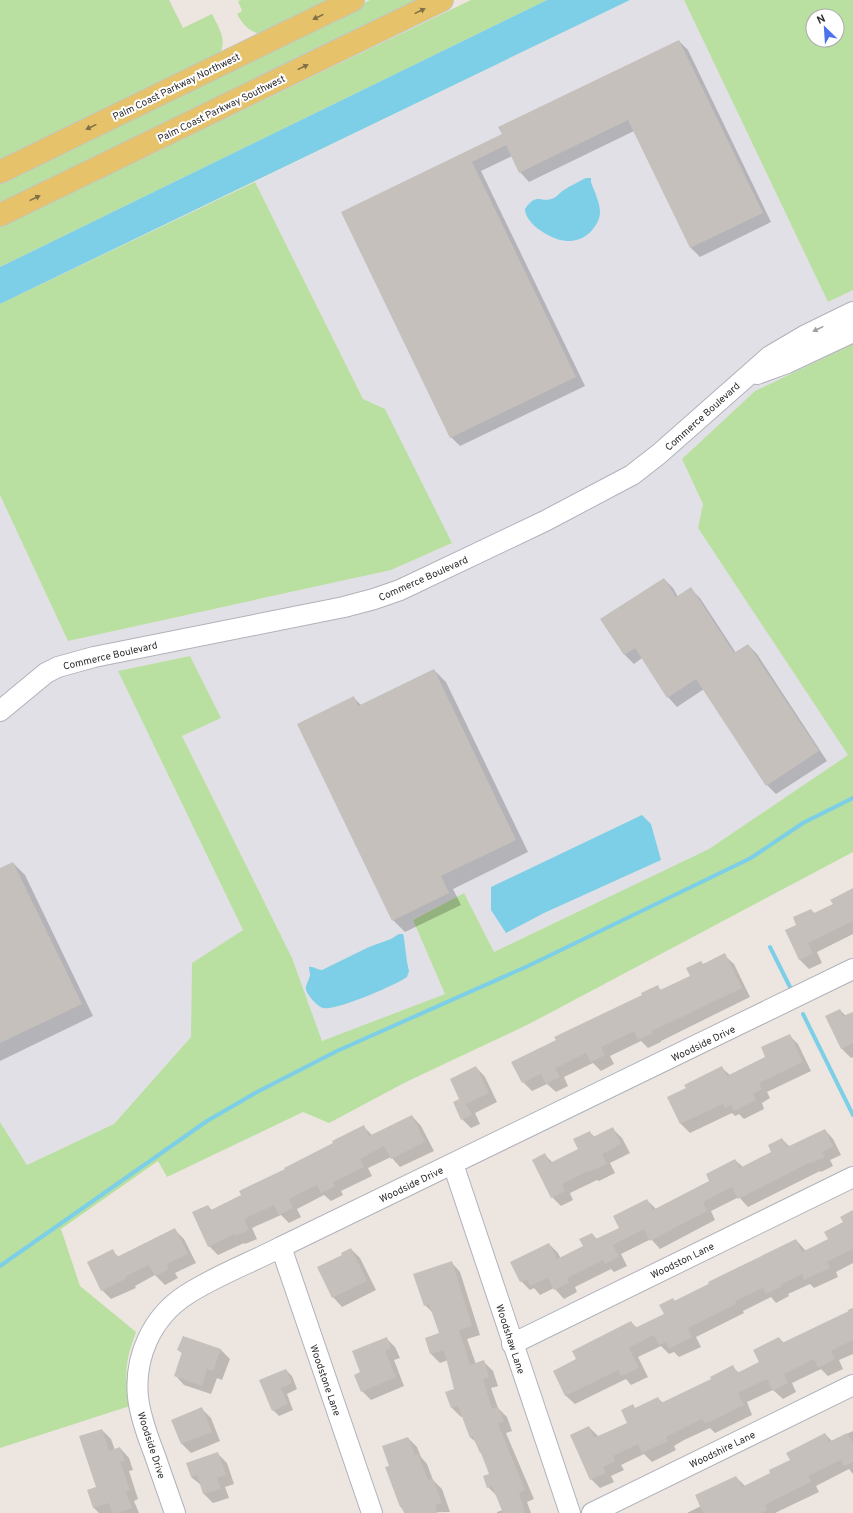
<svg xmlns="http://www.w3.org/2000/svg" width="853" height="1513" font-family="Overpass,sans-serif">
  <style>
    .industrial { fill: #e1e0e6 }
    .green { fill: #b9dfa1; fill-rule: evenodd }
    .water { fill: #7ccfe6 }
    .shadow { fill: #0003 }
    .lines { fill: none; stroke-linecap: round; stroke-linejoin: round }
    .stream { stroke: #7ccfe6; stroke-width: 4 }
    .building { fill: #c5c0bc }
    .minor-casing { stroke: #b0b2bb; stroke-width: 22 }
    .major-casing { stroke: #c4c4c4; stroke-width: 24 }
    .minor { stroke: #fff; stroke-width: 20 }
    .major { stroke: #e6c36b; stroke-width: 22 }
    .oneway { fill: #807048 }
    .oneway2 { fill: #a0a0a0 }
    .labels { text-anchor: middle; stroke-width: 4; stroke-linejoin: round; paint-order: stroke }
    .street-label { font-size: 10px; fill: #2c2c2c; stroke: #fff }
  </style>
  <rect width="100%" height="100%" fill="#ede6e0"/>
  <path class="industrial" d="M630,0H684L828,302L853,290V344L755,391L682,459L703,504L698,528L848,755L709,849L494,952L464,893L413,919L445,994L322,1041L292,958L182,736L221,718L190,656L118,671L243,930L192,963L191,1037L114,1124L27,1165L0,1122V495L68,641L391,570L452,543L385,409L363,399L255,182Z"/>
  <path class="green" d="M0,0H169L183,28L212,14C219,28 227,39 220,54L0,164Z
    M241,0H336L259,34C248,30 243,25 237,14L242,11L238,1Z
    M370,0H425L0,207V180Z
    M471,0H547L0,267V227Z
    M684,0H853V290L828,302ZM813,16H837V40H813Z
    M255,182L363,399L385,409L452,543L391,570L68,641L0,495V304Z
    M853,344V852L529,1024L406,1082L329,1123L303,1112L167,1177L158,1161L61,1229L80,1286L136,1332C126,1360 122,1376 133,1405L0,1448V1122L27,1165L114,1124L191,1037L192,963L243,930L118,671L190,656L221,718L182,736L292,958L322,1041L445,994L413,920L464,893L494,952L709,849L848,755L698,528L703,504L682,459L755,391Z"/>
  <path class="water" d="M547,0H630L0,304V267Z
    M586,178H591V182C594,191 600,202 600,212C600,218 597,224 593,229C588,236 579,241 569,241C555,242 525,225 525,209C537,191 541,204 554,198C558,196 560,192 564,190C571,185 579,182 586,178Z
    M642,815L651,824L661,860L544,913L506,933L491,910V887Z
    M399,934H403L404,938L407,962L409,971L407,977C396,985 336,1011 323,1008C317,1006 308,996 306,990C305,985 309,981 310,975C310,972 309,970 309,967C313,966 317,970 322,970L369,947L391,939Z"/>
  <path class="shadow" d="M679,41L688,50L771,222L700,257L691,248L634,131L529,182L520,172L512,156L481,171L585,386L460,446L451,437L342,213L503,135Z
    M664,579L673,588L678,597L691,589L700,598L736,653L748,645L757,654L827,761L776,794L767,785L704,689L677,707L668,697L642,658L634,664L625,655L602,620Z
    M434,670L446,682L528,852L453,889L461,905L405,932L393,920L353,697L362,706Z
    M13,863L25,875L93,1016L0,1061V869Z
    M853,889V934L817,952L822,963L809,969L800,960L786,930L797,925L811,910L815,914L834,904Z
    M724,955L734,964L750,997L661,1041V1042L648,1048L641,1041L610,1056L614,1064L601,1071L593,1063L564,1077L568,1086L556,1092L547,1084L532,1091L523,1082L657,986L662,991L691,977L701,962L704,965Z
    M840,1010L846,1016L853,1013V1057L851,1058L842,1049Z
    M789,1035L798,1044L811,1071L767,1092L770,1098L762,1103L764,1109L744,1119L739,1114L735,1116L732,1113L690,1133L681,1124L668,1098L687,1089L722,1068L730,1075L766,1057Z
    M476,1067L485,1077L497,1102L475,1113L480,1124L471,1128L462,1119L461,1100Z
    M412,1116L421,1126L434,1151L400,1167L391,1157L368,1168L372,1176L341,1191L343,1195L331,1201L324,1195L297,1209L301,1217L289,1223L281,1215L252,1228L257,1239L245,1244L244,1243L218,1255L209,1246L208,1206L212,1210L242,1196L364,1127L373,1136Z
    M613,1129L622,1138L630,1153L610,1163L615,1173L599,1181L597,1180L570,1193L573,1200L561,1206L552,1197L545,1155L553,1163L579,1150L589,1132L595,1137Z
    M825,1130L833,1139L841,1155L830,1160L833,1166L821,1172L820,1171L748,1207L739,1197L711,1211L715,1220L660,1249L651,1239L621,1254L627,1266L614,1272L611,1269L575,1287L577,1292L564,1299L554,1288L540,1295L534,1288L530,1290L521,1281L549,1244L558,1253L561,1259L584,1246L592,1234L597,1239L620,1228L647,1200L656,1209L711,1182L735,1160L743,1167L772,1153L782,1139L790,1147Z
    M853,1211V1263L836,1272L838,1277L814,1288L810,1284L788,1294L789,1296L776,1303L771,1297L743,1311L744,1313L696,1337L701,1347L679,1357L674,1352L669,1354L661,1346L638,1357L648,1377L631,1385L626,1379L575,1404L565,1395L577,1360L631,1322L637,1328L665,1314L673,1299L675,1301L796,1240L806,1251L829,1240Z
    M175,1230L184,1239L196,1263L175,1273L178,1278L165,1285L155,1275L135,1286L136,1288L111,1299L102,1290L112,1251L119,1257Z
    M351,1249L360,1258L376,1290L342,1307L333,1297L319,1268L344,1255Z
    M451,1262L460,1272L480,1335L467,1339L476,1364L484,1362L493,1371L498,1386L491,1388L498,1408L507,1417L512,1431L506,1433L534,1499L527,1502L531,1513H497V1512L503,1510L498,1497L488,1487L490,1475L483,1455L481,1453L477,1443L471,1438L463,1416L461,1417L452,1408L447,1392L455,1389L448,1360L440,1363L431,1354L426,1338L440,1334L433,1313L425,1305Z
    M853,1308V1354L839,1360L843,1369L828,1376L821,1369L792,1383L796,1392L783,1399L773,1390L747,1402L752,1415L715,1433L710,1428L684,1440L674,1446L676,1450L652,1462L644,1454L621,1465L624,1470L611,1476L614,1482L600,1488L591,1479L589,1427L598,1436L628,1424L636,1409L658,1398L663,1403L713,1379L733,1367L739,1373L760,1362L779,1338L784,1343L849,1312L848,1310Z
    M386,1338L395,1347L400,1358L394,1360L404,1386L371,1400L362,1391V1373Z
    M178,1350H221L230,1359L222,1380L217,1378L211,1394L184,1385L175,1375L183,1354Z
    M286,1370L292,1376L297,1389L287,1394L293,1410L279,1416L273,1410Z
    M202,1409L211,1418L220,1441L191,1453L182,1444L172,1420Z
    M102,1430L111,1439L115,1450L120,1448L129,1458L133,1470L129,1471L138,1499L134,1501L139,1513H99L94,1508L88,1490L97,1487Z
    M853,1431V1474L849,1469L816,1486L819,1492L775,1513H687L701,1506L736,1477L745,1486L772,1473L791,1461L825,1434L832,1441Z
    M408,1438L417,1447L421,1457L427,1464L433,1480L442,1489L450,1512L405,1513L401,1507L390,1467Z
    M218,1454L227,1463L234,1484L225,1487L229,1498L213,1503L204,1494L201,1485L191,1477Z"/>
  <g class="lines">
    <path class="stream" d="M770,947L790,987
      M803,1014L853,1115
      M0,1266L207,1121L257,1092L337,1051L528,966L751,858L803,823L853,798"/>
  </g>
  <path class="building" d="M679,40L763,213L690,248L628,120L519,173L506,145L472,162L576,377L450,438L341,212L502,134L498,127Z
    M664,578L676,597L691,587L734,653L748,644L819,751L766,786L696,679L667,698L635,648L624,655L600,619Z
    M434,669L516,840L441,876L449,893L392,921L297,724L354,696L358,706Z
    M13,862L82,1004L0,1043V868Z
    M853,888V921L808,943L813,954L799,960L785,930L796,925L793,917L811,909L814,913L833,904L830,900Z
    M725,953L742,988L652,1031L653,1033L638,1040L634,1031L601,1047L605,1055L591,1062L586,1053L555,1068L560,1077L546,1084L541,1074L522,1083L511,1062L556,1040L554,1037L642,995L641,993L658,985L660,990L690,976L686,968L701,961L703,964Z
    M840,1009L843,1016L853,1012V1043L841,1049L825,1016Z
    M790,1034L803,1062L759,1083L762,1089L753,1094L756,1100L734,1111L731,1105L725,1108L723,1104L680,1124L667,1097L686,1088L684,1085L722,1066L727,1076L765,1057L761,1047Z
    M476,1066L489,1093L466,1104L472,1115L461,1120L453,1102L459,1099L450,1079Z
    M412,1115L425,1142L391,1159L384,1146L360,1159L364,1167L333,1182L335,1186L321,1193L317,1185L289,1199L293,1208L279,1215L274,1205L244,1219L249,1230L235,1236L234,1234L208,1247L192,1212L208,1205L211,1210L241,1195L239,1191L285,1169L284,1168L333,1143L332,1141L364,1125L369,1136Z
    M613,1127L621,1144L602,1154L607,1164L589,1172L588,1171L562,1184L565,1191L551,1198L532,1160L545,1153L550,1163L578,1149L573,1139L590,1131L593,1137Z
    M825,1129L833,1146L822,1152L825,1157L812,1163L811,1162L738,1199L732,1187L703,1202L707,1211L650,1241L644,1229L613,1245L619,1257L605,1264L603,1260L567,1278L569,1283L554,1290L548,1278L530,1286L527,1279L520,1282L510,1262L549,1243L557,1259L583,1246L579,1239L592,1233L596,1239L619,1228L613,1216L647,1199L653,1210L709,1181L706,1174L735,1159L740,1168L771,1152L768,1145L782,1138L787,1147Z
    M853,1210V1249L827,1262L830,1268L804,1280L802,1274L780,1285L781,1287L766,1294L763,1288L735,1301L736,1304L688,1328L692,1337L669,1349L666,1342L659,1345L654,1335L629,1348L639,1368L621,1376L618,1370L565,1396L553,1371L576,1359L572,1351L631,1321L635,1328L664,1314L659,1305L673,1298L674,1301L709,1284L708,1282L796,1239L802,1252L828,1239L824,1232L843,1222L840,1217Z
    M175,1228L188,1254L167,1264L169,1269L155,1276L149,1265L126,1276L127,1278L101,1291L87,1262L113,1249L117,1257Z
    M351,1248L367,1281L332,1298L317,1267L342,1255L341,1253Z
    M452,1261L472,1326L459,1330L470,1365L484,1360L489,1377L483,1379L492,1409L498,1407L504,1421L498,1424L525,1490L519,1493L525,1513H503L492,1486L487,1488L483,1476L489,1474L481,1453H480L473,1437L470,1438L458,1406L451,1408L445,1392L454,1389L444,1350L430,1354L425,1338L439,1333L429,1304L424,1306L413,1274Z
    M853,1309V1340L831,1351L835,1359L818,1368L814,1359L784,1374L788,1383L773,1391L767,1379L738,1393L744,1405L705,1424L702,1419L675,1432L666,1437L668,1441L642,1453L638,1444L613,1456L615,1461L603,1467L606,1473L590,1480L570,1435L589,1426L594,1438L627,1423L621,1410L633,1404L635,1408L658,1397L661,1403L711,1379L710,1377L733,1365L737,1373L759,1362L753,1350L779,1337L782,1343Z
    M183,1336L221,1349L213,1371L207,1369L202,1386L174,1376L182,1352L177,1350Z
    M387,1337L391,1348L385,1351L396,1377L361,1392L354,1375L360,1372L352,1351Z
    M286,1369L292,1383L281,1388L288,1404L272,1411L259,1380Z
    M202,1407L212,1432L181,1444L171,1420Z
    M102,1429L109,1451L120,1447L125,1461L120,1462L130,1490L126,1492L132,1508L117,1513H112L109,1503L93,1508L87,1490L96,1487L79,1436Z
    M825,1433L829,1442L847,1433L853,1444V1462L844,1466L841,1460L808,1476L811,1482L765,1505L767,1510L761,1513H703L695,1495L736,1476L742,1487L770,1473L769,1470L790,1460L786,1453Z
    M408,1437L415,1455L418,1454L428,1480L433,1479L442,1503L435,1505L437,1513H404L402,1507H400L385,1467L389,1466L382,1446Z
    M218,1452L226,1475L217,1478L221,1489L203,1494L197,1475L191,1477L186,1463Z"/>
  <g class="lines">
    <defs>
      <path id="minor" d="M757,374L787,363L853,332
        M0,711L46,673L58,667L94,657L344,607L374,599L400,590L545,521L632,475L659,454L770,356L804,336L853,312
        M453,1164L570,1513
        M281,1247L372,1513
        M512,1344L853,1177
        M175,1513C168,1493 161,1473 154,1453C147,1435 140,1416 138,1397C134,1357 152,1317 186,1295C215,1276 250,1263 281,1247L853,969
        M592,1513L853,1385"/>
      <path id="major" d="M0,172L353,0
        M0,215L442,0"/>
    </defs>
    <use href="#minor" class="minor-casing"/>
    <use href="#major" class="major-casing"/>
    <use href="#minor" class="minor"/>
    <use href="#major" class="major"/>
  </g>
  <defs><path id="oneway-solid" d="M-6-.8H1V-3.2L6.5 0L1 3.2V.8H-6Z"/></defs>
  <g class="oneway">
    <use href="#oneway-solid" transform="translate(420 11) rotate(-26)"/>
    <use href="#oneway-solid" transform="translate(318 17) rotate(154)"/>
    <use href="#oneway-solid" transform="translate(303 67) rotate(-26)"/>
    <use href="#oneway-solid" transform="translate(91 127) rotate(154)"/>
    <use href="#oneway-solid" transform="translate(35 198) rotate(-26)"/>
  </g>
  <use class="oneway2" href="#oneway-solid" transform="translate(818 329) rotate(154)"/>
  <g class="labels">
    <g class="street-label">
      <text transform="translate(176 86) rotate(-26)" y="4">Palm Coast Parkway Northwest</text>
      <text transform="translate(221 108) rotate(-26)" y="4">Palm Coast Parkway Southwest</text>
      <text transform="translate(702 416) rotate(-42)" y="4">Commerce Boulevard</text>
      <text transform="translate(423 578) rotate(-24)" y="4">Commerce Boulevard</text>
      <text transform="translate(110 655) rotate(-13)" y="4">Commerce Boulevard</text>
      <text transform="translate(703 1043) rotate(-26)" y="4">Woodside Drive</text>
      <text transform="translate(411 1184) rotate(-26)" y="4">Woodside Drive</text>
      <text transform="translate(682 1260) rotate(-26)" y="4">Woodston Lane</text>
      <text transform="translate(511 1339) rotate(72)" y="4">Woodshaw Lane</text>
      <text transform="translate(326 1380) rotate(71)" y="4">Woodstone Lane</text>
      <text transform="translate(152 1445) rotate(72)" y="4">Woodside Drive</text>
      <text transform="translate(722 1449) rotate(-26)" y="4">Woodshire Lane</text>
    </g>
  </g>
  <g transform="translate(825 28) rotate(335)"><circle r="19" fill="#ffffff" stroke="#ababab"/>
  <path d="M0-3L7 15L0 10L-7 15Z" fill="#4d73ec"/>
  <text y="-6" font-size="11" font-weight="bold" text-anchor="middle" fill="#2c2c2c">N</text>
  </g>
</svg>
